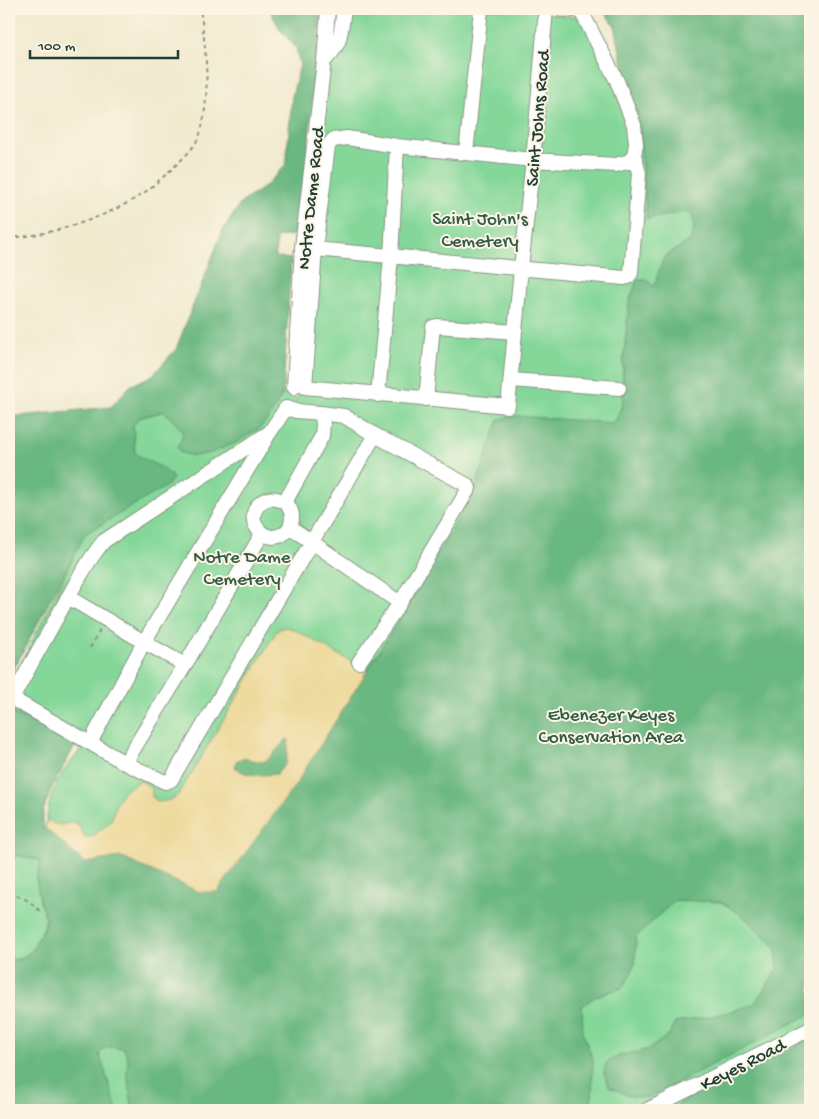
<svg xmlns="http://www.w3.org/2000/svg" width="819" height="1119" font-family="'Gochi Hand',sans-serif">
  <style>
    .green { fill: #84d799; stroke: #528a66 }
    .forest { fill: #6bb881; stroke: #457a5a }
    .sand { fill: #eeda9e; stroke: #868c69; fill-rule: evenodd }
    .lines { fill: none; stroke-linecap: round; stroke-linejoin: round }
    .minor-casing { stroke: #889482; stroke-width: 16 }
    .path { stroke: #889482; stroke-width: 2; stroke-dasharray: 4 4; stroke-linecap: butt }
    .minor { stroke: #fff; stroke-width: 14 }
    .labels { text-anchor: middle; stroke-width: 4; stroke-linejoin: round; paint-order: stroke }
    .street-label { font-size: 19px; fill: #1f3d34; stroke: #fcf5e5 }
    .park-label { font-size: 19px; fill: #335c48; stroke: #fcf5e5 }
  </style>
  <rect width="100%" height="100%" fill="#fcf5e5"/>
  <filter id="ink" filterUnits="userSpaceOnUse"><feTurbulence type="fractalNoise" baseFrequency=".02" numOctaves="2"/><feDisplacementMap in="SourceGraphic" scale="10" xChannelSelector="R" yChannelSelector="G"/><feConvolveMatrix kernelMatrix="1 2 1 2 8 2 1 2 1" color-interpolation-filters="sRGB"/></filter>
  <filter id="wash" filterUnits="userSpaceOnUse"><feTurbulence type="fractalNoise" baseFrequency=".0096" numOctaves="4" result="noise"/><feDisplacementMap in="SourceGraphic" scale="20" xChannelSelector="R" yChannelSelector="G"/><feGaussianBlur stdDeviation="1.12" result="paint"/><feColorMatrix in="noise" values="0 0 0 0 0 0 0 0 0 0 0 0 0 0 0 0 0 1.4 0 .05"/><feComposite in="paint" operator="in"/></filter>
  <g filter="url(#wash)">
    <rect width="100%" height="100%" fill="#f1eacf"/>
    <path class="green" d="M336,9H543L550,14L592,18L638,115L647,218L706,207L708,230L654,286L629,303L623,365V402L616,420L475,489L402,615L333,725L810,300V1110H572L331,728L296,784L198,918L322,1110H9L120,857L85,863L45,828L51,795L63,772L81,749L23,729L9,736V689L81,542L20,485L130,420L179,408L259,383L297,399L300,392L305,391L300,378L325,77L331,60Z
      M18,855L41,861L40,902L46,918L44,927L32,951L20,959L9,960V861Z"/>
    <path class="forest" d="M269,9H321L304,190L294,235L277,237L275,257L291,259L283,393L269,418L260,428L235,443L211,453L195,456L181,453L177,447L181,441L183,431L164,411L139,418L133,425L135,453C147,462 164,466 173,478L168,485L85,534L9,678V417L111,407L130,386L153,375L176,349L223,230L241,203L267,185L286,164L292,96L300,65L296,48L280,29Z
      M602,9H810V1014L648,1098L630,1096L609,1087L604,1073L606,1063L619,1056L649,1049L669,1035L675,1023L722,1014L754,1004L778,968L776,947L742,915L721,902L675,900L636,937L635,963L630,976L622,988L596,996L582,1006L583,1034L593,1060L592,1096L589,1110H133L127,1074L128,1059L124,1048L107,1047L99,1053L117,1110H9V960L20,959L32,951L44,927L46,918L40,902L36,878L41,861L18,855L9,861V711L68,738L76,744L50,791L43,812V829L45,828L85,863L120,857L200,892L296,784L402,615L475,489L499,419L517,416L611,423L616,420L619,414L623,402V365L629,303L637,280H646L654,286L664,257L691,240L694,227L692,215L686,212L647,219L638,115L621,57L615,26Z
      M287,739L289,740L286,763L277,774C262,775 247,778 235,767L236,761L242,758L263,762Z
      M810,1038V1110H672L696,1092L789,1051Z"/>
    <path class="sand" d="M287,627L295,630L367,671L296,784L217,892H200L120,857L85,863L45,828L47,820L58,825L76,822L85,837H92L111,821L117,801L124,791L139,781C148,785 153,787 152,797L159,802L171,800L179,794L276,632L281,628ZM287,739L289,740L286,763L277,774C262,775 247,778 235,767L236,761L242,758L263,762L269,758Z"/>
  </g>
  <g filter="url(#ink)">
    <g class="lines">
      <defs>
        <path id="minor" d="M546,9L581,10
          M580,9L617,81L634,125L636,144L634,155L630,161L616,165L533,160L397,146L347,138L333,140L328,146L315,249L624,278L628,277L631,273L639,173L634,155
          M324,61C343,42 340,34 344,9
          M466,153L481,9
          M302,247L315,249L305,387L508,406L521,268L533,160L546,9
          M511,380L619,388
          M294,387L302,247L324,61L328,9
          M378,395L391,257L397,146
          M426,399L433,327L437,326L515,332
          M270,432L286,408L296,411L321,413
          M375,435L344,416L321,413L323,424L322,436L285,502C277,498 270,497 263,501C237,519 271,554 290,527L400,603
          M285,502C292,509 294,517 290,527
          M68,597L144,642L270,432L104,541C89,558 78,580 67,599C49,632 30,665 13,697L18,702L90,743
          M185,665L262,534
          M125,763L185,665L144,642L90,743L125,763L165,782L171,780L375,435L467,485L469,488L400,603L359,662
          M647,1110L810,1029"/>
      </defs>
      <use href="#minor" class="minor-casing"/>
      <path class="path" d="M9,238C51,235 103,219 139,196C152,188 163,177 174,167C184,157 195,148 200,134C211,99 206,45 200,9
        M90,648L100,630
        M9,894C25,897 30,901 42,913"/>
      <use href="#minor" class="minor"/>
    </g>
  </g>
  <g class="labels">
    <g class="street-label">
      <text transform="translate(536 118) rotate(-85)" y="7">Saint Johns Road</text>
      <text transform="translate(309 198) rotate(-84)" y="7">Notre Dame Road</text>
      <text transform="translate(742 1063) rotate(-27)" y="7">Keyes Road</text>
    </g>
    <g class="park-label">
      <text x="480" y="224">Saint John's<tspan x="480" dy="22">Cemetery</tspan></text>
      <text x="242" y="562">Notre Dame<tspan x="242" dy="22">Cemetery</tspan></text>
      <text x="611" y="720">Ebenezer Keyes<tspan x="611" dy="22">Conservation Area</tspan></text>
    </g>
  </g>
  <rect width="819" height="1119" fill="none" stroke="#fcf5e5" stroke-width="30"/>
  <path d="M30 50v8h148v-8" fill="none" stroke="#1f3d34" stroke-width="2.5"/>
  <text x="38" y="50" font-size="15" fill="#1f3d34" stroke="#fcf5e5" stroke-width="4" paint-order="stroke">100 m</text>
</svg>
